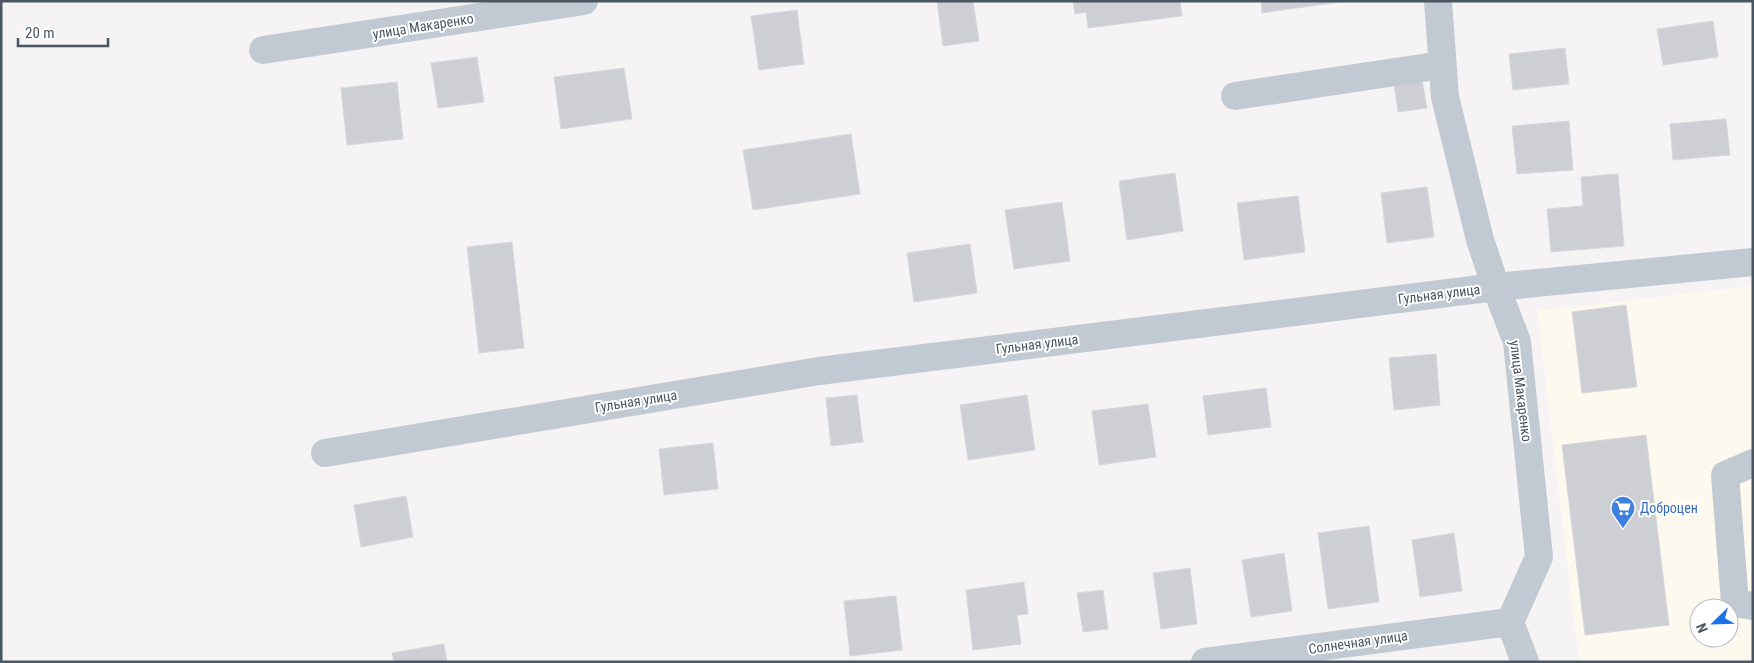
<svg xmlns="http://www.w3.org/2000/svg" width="1754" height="663" font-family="'Roboto Condensed',sans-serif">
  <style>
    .commercial { fill: #fdf9ef; fill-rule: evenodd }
    .building { fill: #cdcfd5; stroke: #d7d9de }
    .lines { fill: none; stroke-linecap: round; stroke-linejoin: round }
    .minor { stroke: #c1cad2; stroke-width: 28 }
    .labels { text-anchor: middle; stroke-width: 4; stroke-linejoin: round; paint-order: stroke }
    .street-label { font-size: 14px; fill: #4a5661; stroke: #fff }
    .shop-label { font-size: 14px; fill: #366cbe; stroke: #fff; text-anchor: start }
  </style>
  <rect width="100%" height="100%" fill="#f5f3f3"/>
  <path class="commercial" d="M1753,286V662H1579L1537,311ZM1699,608H1729V638H1699Z"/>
  <path class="building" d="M937,1H973L979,41L943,46Z
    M1073,1H1180L1182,16L1088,28L1086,12L1075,14Z
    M1261,1H1339L1340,2L1262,13Z
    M797,10L804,64L759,70L751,16Z
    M1713,21L1718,57L1663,65L1657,29Z
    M1565,48L1569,84L1513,90L1509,54Z
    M477,57L484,102L438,108L431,63Z
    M624,68L632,119L561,129L554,77Z
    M1422,80L1427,108L1398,112L1394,84Z
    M397,82L403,139L347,145L341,88Z
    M1726,119L1730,155L1673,160L1670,124Z
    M1569,121L1573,170L1517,174L1512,126Z
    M851,134L860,194L753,210L743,150Z
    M1175,173L1183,231L1127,240L1119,181Z
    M1618,174L1624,246L1551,252L1547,209L1583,206L1581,177Z
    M1427,187L1434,237L1387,243L1381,193Z
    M1298,196L1305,252L1244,260L1237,203Z
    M1062,202L1070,261L1014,269L1005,210Z
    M512,242L524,348L479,353L467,247Z
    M970,244L977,293L914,302L907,253Z
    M1626,305L1637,387L1582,393L1572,312Z
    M1436,354L1440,405L1394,410L1389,358Z
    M1266,388L1271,427L1208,435L1203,396Z
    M857,395L863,442L831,446L826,398Z
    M1027,395L1035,450L968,460L960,405Z
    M1148,404L1156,457L1099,465L1092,411Z
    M1646,435L1669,625L1585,635L1562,445Z
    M713,443L718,489L664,495L659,449Z
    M406,496L413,537L361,547L354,505Z
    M1369,526L1379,602L1328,609L1318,533Z
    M1454,533L1462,591L1420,597L1412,540Z
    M1284,553L1292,611L1251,617L1242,560Z
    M1190,568L1197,624L1161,629L1153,573Z
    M1024,582L1028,614L1017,615L1021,644L973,650L966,590Z
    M1103,590L1108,629L1083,632L1077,593Z
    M896,596L902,650L850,656L844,601Z
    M444,644L447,662H394L392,653Z"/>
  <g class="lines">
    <path class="minor" d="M1438,1L1445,97L1480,240L1496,287L1517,342L1539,557L1510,622L1525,662
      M263,50L584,1
      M1235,96L1442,65
      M325,453L819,371L1496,287L1753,262
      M1753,463L1725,475L1735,603L1753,606
      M1205,662L1510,622"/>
  </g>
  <defs>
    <symbol id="supermarket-pin" viewBox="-11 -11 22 30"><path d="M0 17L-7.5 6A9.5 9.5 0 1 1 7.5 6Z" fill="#3f7fe0" stroke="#fff"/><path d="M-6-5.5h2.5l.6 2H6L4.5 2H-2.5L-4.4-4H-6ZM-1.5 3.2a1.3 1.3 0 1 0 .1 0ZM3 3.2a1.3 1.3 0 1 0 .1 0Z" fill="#fff"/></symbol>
  </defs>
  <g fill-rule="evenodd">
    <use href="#supermarket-pin" x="1609" y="494" width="28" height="38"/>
  </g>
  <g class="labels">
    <g class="street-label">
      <text transform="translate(423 26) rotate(-9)" y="5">улица Макаренко</text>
      <text transform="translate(1439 294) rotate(-7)" y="5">Гульная улица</text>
      <text transform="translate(1037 344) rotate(-7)" y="5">Гульная улица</text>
      <text transform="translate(1521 391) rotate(83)" y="5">улица Макаренко</text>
      <text transform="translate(636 401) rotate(-9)" y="5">Гульная улица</text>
      <text transform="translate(1358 642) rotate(-8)" y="5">Солнечная улица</text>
    </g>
    <g class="shop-label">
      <text x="1640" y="513">Доброцен</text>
    </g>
  </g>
  <rect width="1754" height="663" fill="none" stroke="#4a5661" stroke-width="5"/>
  <g transform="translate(1714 623) rotate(247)"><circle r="24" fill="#ffffff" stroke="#b7bbc0"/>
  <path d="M0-4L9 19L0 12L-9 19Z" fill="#1a73e8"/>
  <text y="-8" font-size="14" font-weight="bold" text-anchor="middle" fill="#4a5661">N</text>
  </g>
  <path d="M18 38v8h90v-8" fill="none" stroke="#4a5661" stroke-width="2.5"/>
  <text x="25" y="38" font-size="15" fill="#4a5661" stroke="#ffffff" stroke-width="4" paint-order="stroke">20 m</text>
</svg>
